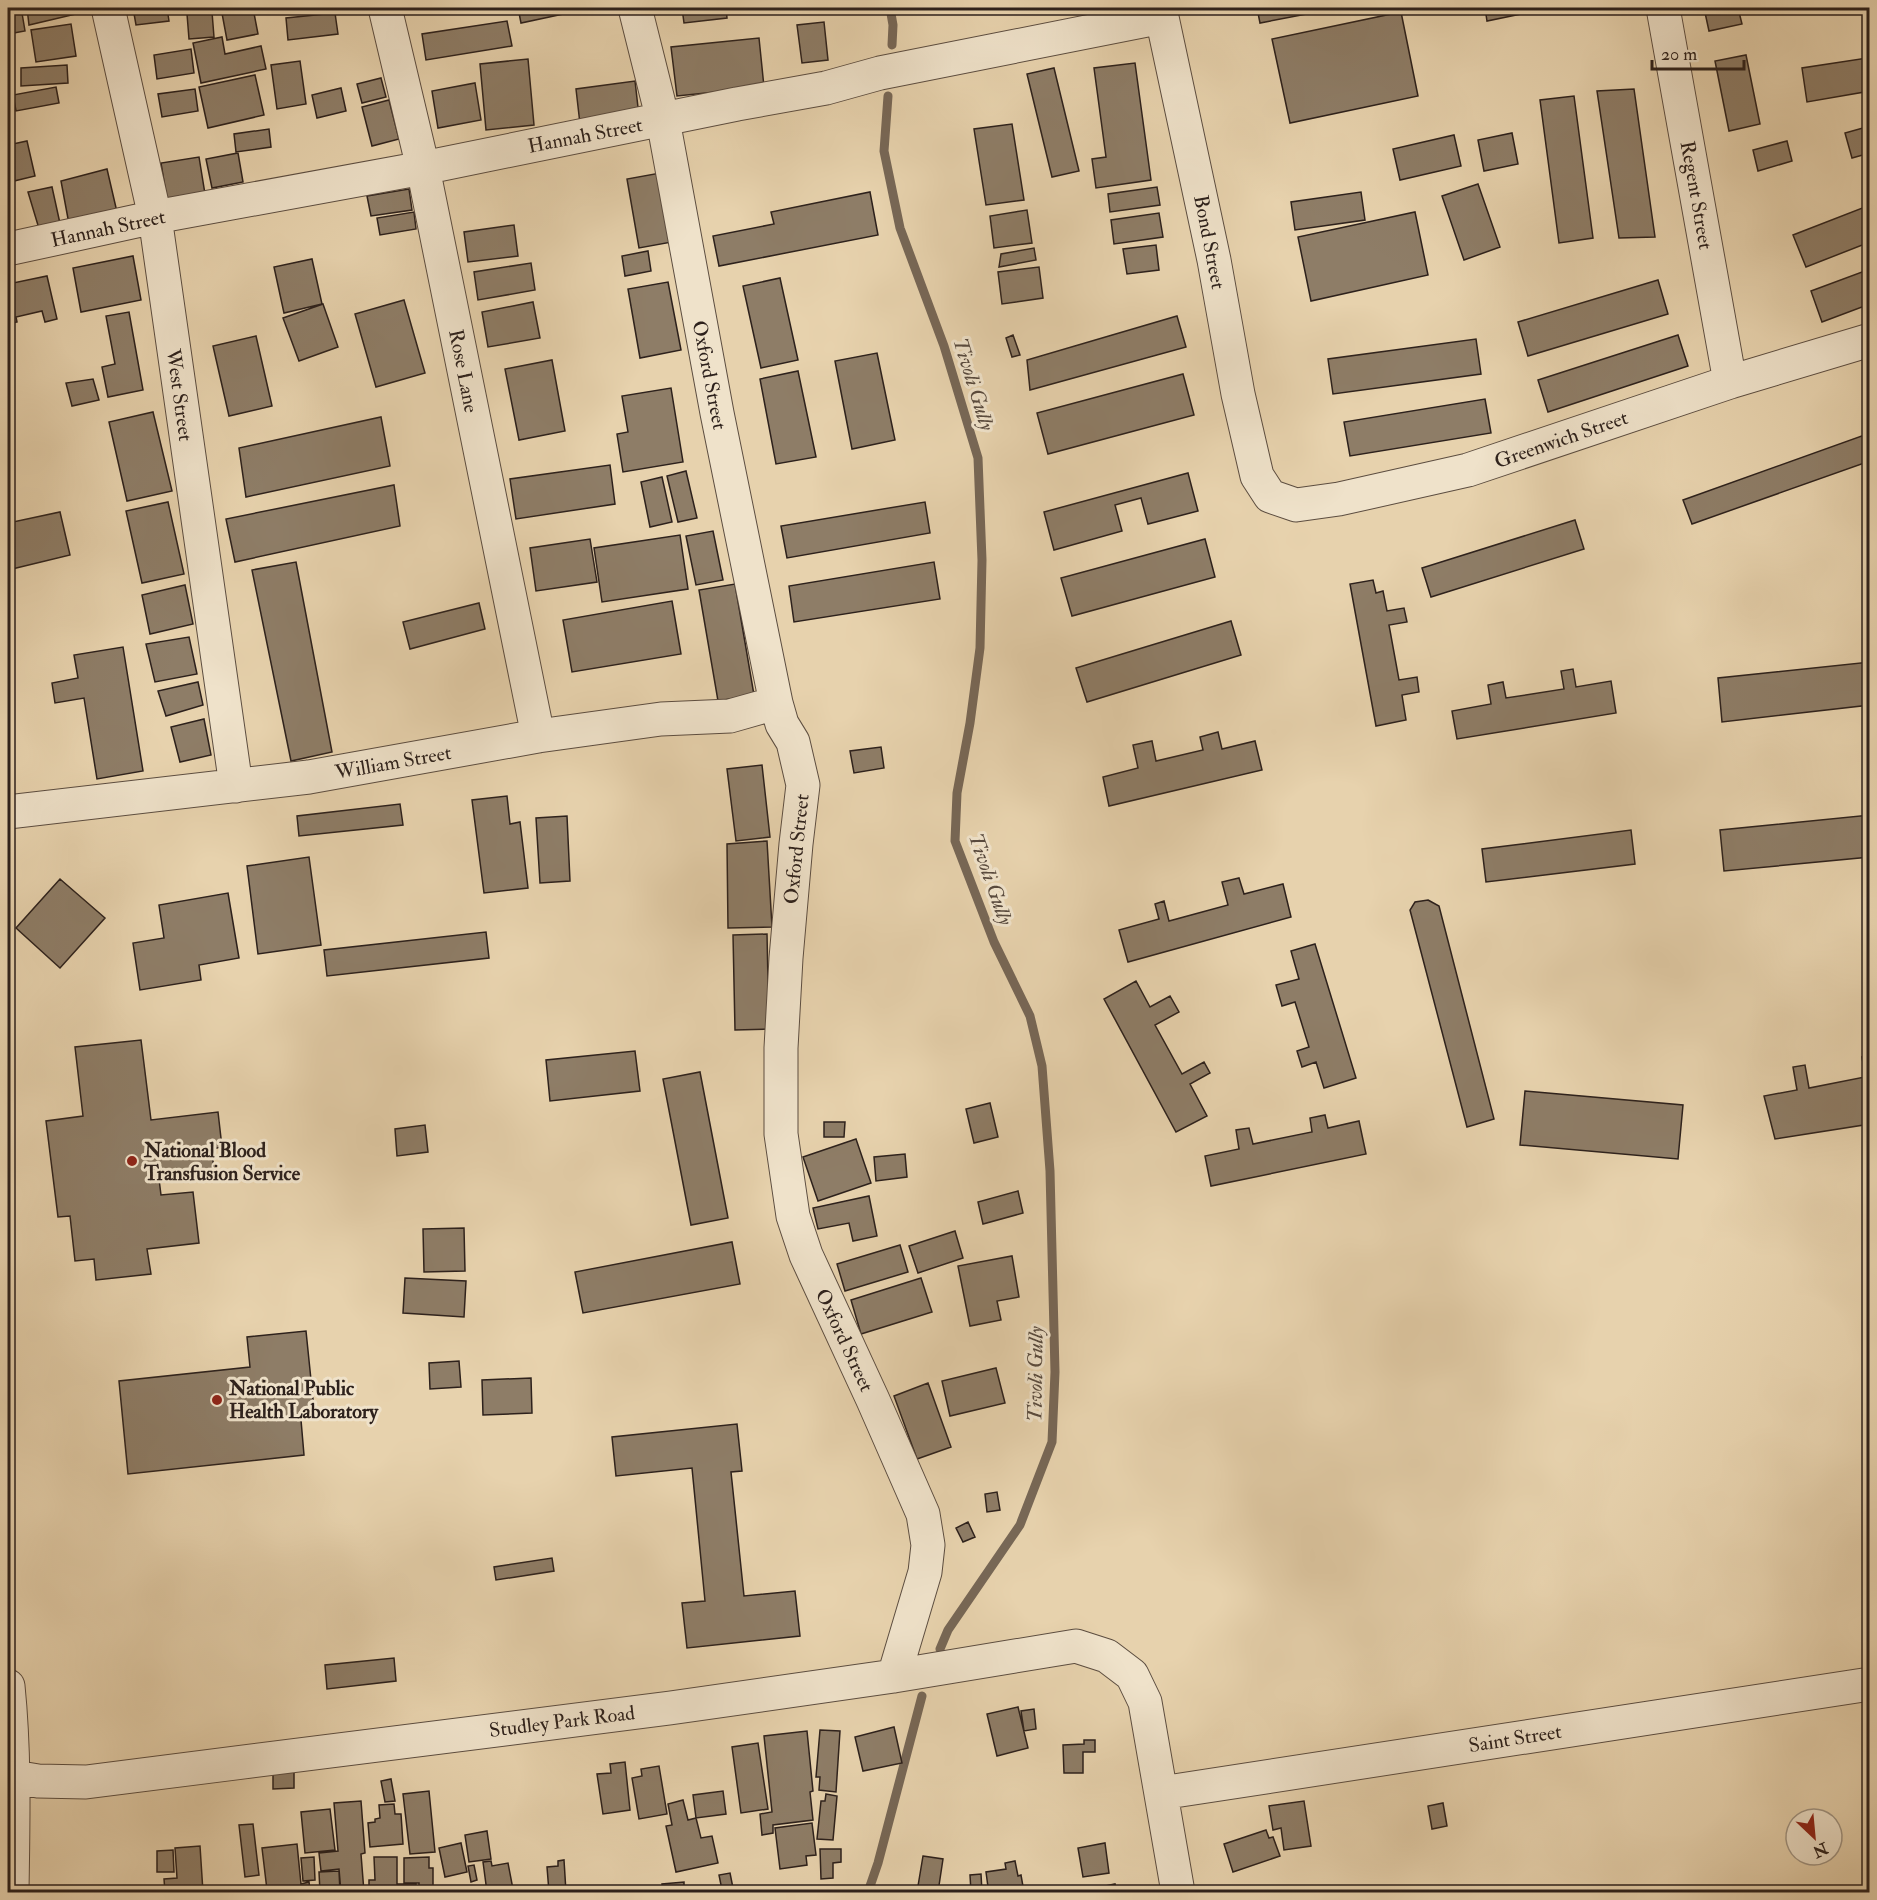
<svg xmlns="http://www.w3.org/2000/svg" width="1877" height="1900" font-family="'IM FELL Double Pica',serif">
  <style>
    .lines { fill: none; stroke-linecap: round; stroke-linejoin: round }
    .stream { stroke: #776756; stroke-width: 9 }
    .building { fill: #8e7d67; stroke: #2d211c; stroke-width: 1.5 }
    .minor-casing { stroke: #5c4d40; stroke-width: 35 }
    .minor { stroke: #efe2ca; stroke-width: 33 }
    .poi-dot { fill: #8f2418; stroke: #efe2ca; stroke-width: 2 }
    .labels { text-anchor: middle; stroke-width: 6; stroke-linejoin: round; paint-order: stroke }
    .street-label { font-size: 20px; fill: #2d211c; stroke: #efe2ca }
    .poi-label { font-size: 20px; font-weight: bold; fill: #2d211c; stroke: #efe2ca; text-anchor: start }
    .water-label { font-size: 21px; font-style: italic; fill: #584a3e; stroke: #efe2ca }
  </style>
  <rect width="100%" height="100%" fill="#e7d2ad"/>
  <filter id="stains"><feTurbulence type="fractalNoise" baseFrequency=".00333" numOctaves="4"/><feColorMatrix values="0 0 0 0 .2 0 0 0 0 .09 0 0 0 0 .02 0 0 0 .5 -.17"/></filter>
  <radialGradient id="worn" r=".72"><stop offset=".6" stop-color="#630" stop-opacity="0"/><stop offset="1" stop-color="#630" stop-opacity=".3"/></radialGradient>
  <g class="lines">
    <path class="stream" d="M890,8L893,25L892,45
      M888,96L884,151L900,228L944,346L978,458L982,560L980,648L970,723L957,793L955,841L994,942L1030,1016L1042,1066L1050,1171L1055,1372L1052,1442L1020,1525L948,1630L940,1649
      M868,1892L878,1863L922,1696"/>
  </g>
  <path class="building" d="M27,8H75L76,14L29,25Z
    M133,8H167L169,21L136,25Z
    M221,8H253L258,34L227,40Z
    M518,8H572L573,12L521,23Z
    M682,8H726L727,18L684,23Z
    M1257,8H1338L1260,23Z
    M1485,8H1550L1487,21Z
    M1591,8H1620V9L1591,13Z
    M1704,8H1738L1742,24L1709,31Z
    M212,12L214,37L189,39L187,14Z
    M1401,12L1418,96L1290,123L1272,39Z
    M22,13L25,31L8,34V16Z
    M335,13L338,34L288,40L286,18Z
    M507,21L512,46L426,60L422,34Z
    M824,22L828,60L802,63L797,25Z
    M71,24L76,56L36,62L31,30Z
    M222,37L225,54L261,46L266,69L201,83L193,43Z
    M759,38L764,87L677,96L671,47Z
    M191,49L194,73L157,79L154,55Z
    M1746,55L1760,124L1729,131L1715,61Z
    M1867,58L1870,75V91L1807,102L1802,68Z
    M528,59L534,125L486,130L480,64Z
    M300,61L306,104L277,109L271,65Z
    M1135,63L1151,180L1096,188L1092,159L1106,157L1094,68Z
    M67,65L68,83L21,86V68Z
    M1054,68L1079,171L1052,177L1027,74Z
    M255,75L264,115L208,128L199,87Z
    M381,78L386,97L362,103L357,84Z
    M635,81L639,116L580,124L576,89Z
    M475,83L481,120L438,128L432,91Z
    M56,87L59,103L16,111L13,95Z
    M341,88L346,111L317,118L312,95Z
    M195,89L198,111L162,117L158,94Z
    M1634,89L1655,237L1619,238L1597,91Z
    M1574,96L1593,238L1559,243L1540,100Z
    M389,100L399,139L372,146L362,107Z
    M1012,124L1024,200L986,205L974,129Z
    M1870,126V153L1852,158L1845,133Z
    M269,129L271,147L236,152L234,134Z
    M1512,133L1518,164L1484,171L1478,140Z
    M1454,135L1461,166L1400,180L1393,149Z
    M27,141L35,176L14,181L8,154V145Z
    M1787,141L1792,161L1758,171L1753,150Z
    M238,153L243,182L212,188L206,159Z
    M199,157L205,194L167,200L161,163Z
    M107,169L117,212L69,224L61,181Z
    M660,173L672,242L639,248L627,179Z
    M1478,184L1500,247L1464,260L1442,196Z
    M52,187L61,228L40,232L28,192Z
    M1157,187L1160,205L1110,212L1108,194Z
    M409,189L412,210L371,216L367,196Z
    M870,192L878,235L719,266L713,236L774,224L771,212Z
    M1361,192L1365,220L1295,230L1291,202Z
    M1870,205V242L1806,267L1793,235Z
    M1027,210L1032,243L994,248L990,216Z
    M414,212L416,229L380,235L377,218Z
    M1415,212L1428,275L1311,301L1298,237Z
    M1159,213L1163,237L1114,244L1111,220Z
    M514,225L518,256L468,262L464,232Z
    M1156,245L1159,270L1127,274L1123,249Z
    M1034,248L1036,260L999,267L1001,254Z
    M648,251L651,271L625,276L622,256Z
    M133,256L141,300L81,312L73,268Z
    M312,259L322,304L284,313L274,267Z
    M531,263L535,290L478,300L474,272Z
    M1039,267L1043,298L1002,304L998,272Z
    M1870,269V304L1822,322L1811,291Z
    M47,276L57,319L45,322L42,311L16,317L17,322L8,324V284Z
    M780,278L798,360L761,368L743,286Z
    M1658,280L1668,314L1528,356L1518,322Z
    M668,282L681,350L640,358L628,289Z
    M404,300L425,373L376,387L355,314Z
    M533,302L540,338L488,347L482,312Z
    M323,304L338,347L299,361L283,318Z
    M129,312L143,390L108,397L102,367L115,364L106,316Z
    M1177,316L1186,347L1030,390L1027,360Z
    M1013,335L1020,355L1012,357L1006,338Z
    M1678,335L1688,366L1548,412L1538,380Z
    M256,336L272,406L229,416L213,346Z
    M1476,339L1481,374L1333,394L1328,359Z
    M877,353L895,440L852,449L835,361Z
    M552,360L565,431L519,440L505,369Z
    M798,371L816,457L776,464L760,379Z
    M1183,374L1194,415L1048,454L1037,413Z
    M93,379L99,400L72,406L66,383Z
    M671,388L683,462L623,472L617,434L628,432L622,396Z
    M1485,399L1491,433L1350,456L1344,422Z
    M153,412L172,491L127,501L109,422Z
    M381,417L390,466L246,497L239,448Z
    M1870,433V461L1692,524L1683,500Z
    M610,465L615,504L516,519L510,479Z
    M686,471L697,518L678,522L667,476Z
    M1188,473L1198,511L1148,524L1141,498L1115,505L1122,531L1054,550L1044,512Z
    M662,477L672,522L650,527L641,482Z
    M394,485L400,526L235,562L226,519Z
    M168,502L184,574L142,583L126,511Z
    M925,502L930,533L787,558L781,526Z
    M60,512L70,555L8,570V523Z
    M1575,520L1584,549L1431,597L1422,568Z
    M713,531L723,580L696,585L686,536Z
    M680,535L688,589L602,602L594,548Z
    M590,539L597,582L536,591L530,548Z
    M1205,539L1215,577L1072,616L1061,578Z
    M296,562L332,752L291,761L252,570Z
    M934,562L940,599L794,622L789,586Z
    M1373,580L1376,593L1383,591L1387,611L1404,608L1407,622L1389,625L1399,680L1417,677L1419,692L1402,695L1406,720L1376,726L1350,584Z
    M735,584L754,695L718,701L699,590Z
    M185,585L193,624L150,634L142,595Z
    M672,601L681,654L572,672L563,620Z
    M479,603L485,629L410,649L403,622Z
    M1231,621L1241,655L1087,702L1076,668Z
    M189,637L197,674L155,682L146,644Z
    M123,647L143,771L97,779L84,698L55,703L52,683L78,678L74,655Z
    M1870,662V705L1722,722L1718,678Z
    M1573,669L1576,687L1611,681L1616,713L1457,739L1452,711L1491,704L1488,685L1503,682L1506,698L1564,689L1561,671Z
    M198,682L203,705L166,716L158,691Z
    M204,719L211,755L180,762L171,727Z
    M1218,732L1222,749L1255,741L1262,770L1109,806L1103,777L1138,768L1133,745L1152,741L1156,761L1203,750L1200,737Z
    M881,747L884,768L854,773L850,751Z
    M762,765L770,837L736,841L727,769Z
    M507,796L510,824L520,822L528,888L484,893L472,800Z
    M400,804L403,825L299,836L297,816Z
    M1870,815V857L1724,871L1720,830Z
    M567,816L570,881L540,883L536,818Z
    M1631,830L1635,864L1486,882L1482,849Z
    M767,841L772,927L728,928L727,844Z
    M309,857L321,945L258,954L247,866Z
    M1239,878L1244,894L1283,884L1291,917L1128,962L1119,930L1159,919L1155,904L1164,901L1169,921L1228,905L1222,882Z
    M60,879L105,918L60,968L16,928Z
    M228,893L239,958L199,965L201,980L140,990L133,943L164,938L159,905Z
    M1428,900L1439,906L1494,1119L1467,1127L1410,910L1415,902Z
    M486,932L489,958L327,976L324,950Z
    M767,934L769,1029L735,1030L733,935Z
    M1315,944L1356,1078L1324,1088L1316,1062L1302,1067L1297,1051L1309,1047L1295,1002L1282,1006L1276,985L1299,979L1291,951Z
    M1136,981L1150,1007L1170,996L1179,1012L1155,1025L1182,1074L1204,1062L1210,1073L1190,1084L1207,1116L1176,1132L1104,999Z
    M141,1040L151,1120L218,1112L222,1147L212,1149L214,1173L159,1179L161,1195L193,1192L199,1243L147,1249L151,1274L96,1280L94,1259L75,1261L70,1216L58,1217L46,1121L83,1116L75,1047Z
    M635,1051L640,1091L550,1101L546,1060Z
    M1870,1056V1124L1775,1139L1764,1096L1797,1090L1793,1067L1805,1065L1809,1088L1865,1077L1862,1057Z
    M700,1072L728,1218L691,1225L663,1079Z
    M1525,1091L1683,1105L1678,1159L1520,1145Z
    M990,1103L998,1137L974,1143L966,1109Z
    M1325,1115L1328,1128L1359,1121L1366,1154L1211,1186L1205,1156L1239,1149L1236,1130L1249,1128L1253,1144L1312,1132L1310,1118Z
    M824,1122H845L844,1137H824Z
    M425,1125L428,1152L397,1156L395,1129Z
    M856,1139L871,1183L818,1201L803,1157Z
    M905,1154L907,1177L876,1181L874,1157Z
    M1018,1191L1023,1213L983,1224L978,1202Z
    M869,1196L877,1236L853,1241L849,1223L818,1229L813,1208Z
    M464,1228L465,1271L424,1272L423,1229Z
    M955,1231L963,1258L918,1273L909,1246Z
    M732,1242L740,1284L583,1313L575,1272Z
    M900,1245L908,1272L845,1291L837,1264Z
    M1012,1256L1019,1297L997,1301L1001,1320L970,1326L958,1266Z
    M405,1278L466,1281L464,1317L403,1313Z
    M921,1278L932,1312L861,1334L851,1300Z
    M306,1331L315,1419L301,1420L304,1455L128,1474L119,1381L250,1367L247,1337Z
    M459,1361L461,1387L430,1389L429,1363Z
    M996,1368L1005,1403L950,1416L942,1381Z
    M531,1378L532,1413L483,1415L482,1380Z
    M928,1383L951,1447L917,1459L894,1396Z
    M737,1424L742,1471L731,1472L744,1596L795,1591L800,1636L687,1648L682,1603L705,1601L692,1468L616,1476L612,1437Z
    M997,1492L1000,1510L987,1512L985,1494Z
    M968,1522L975,1537L963,1542L956,1528Z
    M552,1558L554,1571L496,1580L494,1567Z
    M394,1658L396,1681L327,1689L325,1665Z
    M1018,1707L1028,1748L997,1756L987,1714Z
    M1034,1709L1036,1729L1024,1731L1021,1711Z
    M894,1727L902,1763L863,1771L855,1737Z
    M820,1730L840,1731L836,1792L819,1790L820,1777H816Z
    M807,1731L813,1791L810,1792L813,1820L773,1825V1833L762,1835L760,1814L772,1812L764,1736Z
    M1084,1740H1095V1752H1083V1773H1064L1063,1745L1084,1744Z
    M758,1743L768,1809L741,1813L732,1747Z
    M625,1762L630,1810L603,1814L597,1774L611,1773L610,1764Z
    M273,1764H294V1788L273,1789Z
    M659,1766L667,1814L639,1819L632,1778L642,1776L641,1769Z
    M391,1779L395,1801L385,1802L381,1781Z
    M429,1791L435,1852L410,1854L403,1794Z
    M723,1791L726,1814L696,1818L693,1795Z
    M826,1794L837,1796L833,1840L817,1839L821,1801H825Z
    M683,1800L688,1820L696,1818L701,1838L712,1836L718,1863L676,1872L666,1826L672,1825L668,1804Z
    M361,1801L365,1853L361,1854L364,1892H341L339,1869L321,1871L319,1853L338,1851L334,1803Z
    M1304,1801L1311,1846L1284,1850L1281,1828L1273,1830L1269,1806Z
    M1443,1803L1447,1826L1432,1829L1428,1806Z
    M394,1804L395,1814H401L403,1844L370,1847L368,1823L375,1822V1819L380,1818L379,1805Z
    M330,1809L335,1850L305,1853L301,1812Z
    M812,1823L816,1855L806,1856L807,1865L780,1869L775,1828Z
    M253,1824L259,1875L245,1877L239,1825Z
    M1266,1830L1269,1838L1273,1837L1280,1856L1233,1872L1224,1844Z
    M487,1831L491,1859L469,1862L465,1835Z
    M461,1843L467,1872L445,1877L439,1848Z
    M1105,1843L1109,1873L1083,1877L1078,1848Z
    M297,1844L301,1884L309,1882L310,1890L277,1892L276,1889L267,1890L262,1848Z
    M200,1846L203,1892H165L164,1879L177,1878L175,1848Z
    M820,1849H841V1862L833,1863V1878L821,1879Z
    M173,1850L174,1872H157V1851Z
    M923,1856L943,1859L938,1892H917Z
    M314,1857L315,1880L303,1881L301,1858Z
    M374,1857H397V1884H416V1892H369V1880H375Z
    M429,1857V1868H433V1892H419V1883H404V1858Z
    M564,1860L566,1892H549L547,1867L558,1866V1861Z
    M491,1861L492,1866L508,1863L513,1889L487,1892L483,1862Z
    M1015,1861L1018,1876L1021,1875L1024,1892H984V1888L988,1887L986,1872L1006,1869L1005,1863Z
    M474,1865L477,1880L471,1882L468,1866Z
    M339,1871L340,1892H320L319,1872Z
    M730,1873L733,1888L722,1890L719,1875Z
    M981,1874L982,1892H971L970,1875Z
    M684,1882V1892H663L662,1884Z
    M1115,1884L1117,1892L1123,1891V1892H1091V1889Z
    M453,1888V1892H435V1889Z"/>
  <g class="lines">
    <defs>
      <path id="minor" d="M108,8L155,217L236,786
        M385,8L423,168L538,736
        M635,8L663,120L717,413L776,703L782,724L793,742L803,785L796,844L786,958L781,1048V1134L793,1216L806,1255L873,1400L923,1514L928,1545L925,1572L894,1676
        M1160,8L1214,260L1238,394L1257,476L1270,496L1296,505L1339,499L1468,470L1730,382L1870,340
        M1663,8L1730,382
        M8,249L155,217L423,168L737,104L826,88L880,73L1162,17
        M8,812L309,777L538,736L661,719L730,716L776,703
        M8,1686C15,1755 13,1823 12,1892
        M14,1777L38,1781L86,1782L670,1708L894,1676L1076,1646L1107,1656L1132,1675L1145,1702L1178,1892
        M1161,1793L1870,1684"/>
    </defs>
    <use href="#minor" class="minor-casing"/>
    <use href="#minor" class="minor"/>
  </g>
  <g class="poi-dot">
    <circle cx="132" cy="1161" r="6"/>
    <circle cx="217" cy="1400" r="6"/>
  </g>
  <g class="labels">
    <g class="street-label">
      <text transform="translate(585 135) rotate(-11)" y="7">Hannah Street</text>
      <text transform="translate(1697 195) rotate(80)" y="7">Regent Street</text>
      <text transform="translate(108 228) rotate(-12)" y="7">Hannah Street</text>
      <text transform="translate(1210 242) rotate(79)" y="7">Bond Street</text>
      <text transform="translate(464 371) rotate(79)" y="7">Rose Lane</text>
      <text transform="translate(710 375) rotate(79)" y="7">Oxford Street</text>
      <text transform="translate(180 395) rotate(82)" y="7">West Street</text>
      <text transform="translate(1561 439) rotate(-19)" y="7">Greenwich Street</text>
      <text transform="translate(393 762) rotate(-10)" y="7">William Street</text>
      <text transform="translate(796 849) rotate(-84)" y="7">Oxford Street</text>
      <text transform="translate(845 1340) rotate(65)" y="7">Oxford Street</text>
      <text transform="translate(562 1721) rotate(-7)" y="7">Studley Park Road</text>
      <text transform="translate(1515 1738) rotate(-9)" y="7">Saint Street</text>
    </g>
    <g class="poi-label">
      <text x="144" y="1157">National Blood<tspan x="144" dy="23">Transfusion Service</tspan></text>
      <text x="229" y="1395">National Public<tspan x="229" dy="23">Health Laboratory</tspan></text>
    </g>
    <g class="water-label">
      <text transform="translate(974 384) rotate(73)" y="7">Tivoli Gully</text>
      <text transform="translate(991 879) rotate(71)" y="7">Tivoli Gully</text>
      <text transform="translate(1035 1374) rotate(-89)" y="7">Tivoli Gully</text>
    </g>
  </g>
  <rect width="1877" height="1900" fill="none" stroke="#e7d2ad" stroke-width="30"/>
  <rect x="9" y="9" width="1859" height="1882" fill="none" stroke="#2d211c" stroke-width="3"/>
  <rect x="15" y="15" width="1847" height="1870" fill="none" stroke="#2d211c" stroke-width="1.5"/>
  <g transform="translate(1814 1837) rotate(154)"><circle r="28" fill="#efe2ca" stroke="#a19584" stroke-width="1.5"/>
  <path d="M0-4.5L10 22L0 15L-10 22Z" fill="#8f2418"/>
  <text y="-9" font-size="16" font-weight="bold" text-anchor="middle" fill="#2d211c">N</text>
  </g>
  <path d="M1652 60v9h92v-9" fill="none" stroke="#2d211c" stroke-width="3"/>
  <text x="1661" y="60" font-size="18" fill="#2d211c" stroke="#efe2ca" stroke-width="4.5" paint-order="stroke">20 m</text>
  <rect width="100%" height="100%" filter="url(#stains)"/>
  <rect width="100%" height="100%" fill="url(#worn)"/>
</svg>
